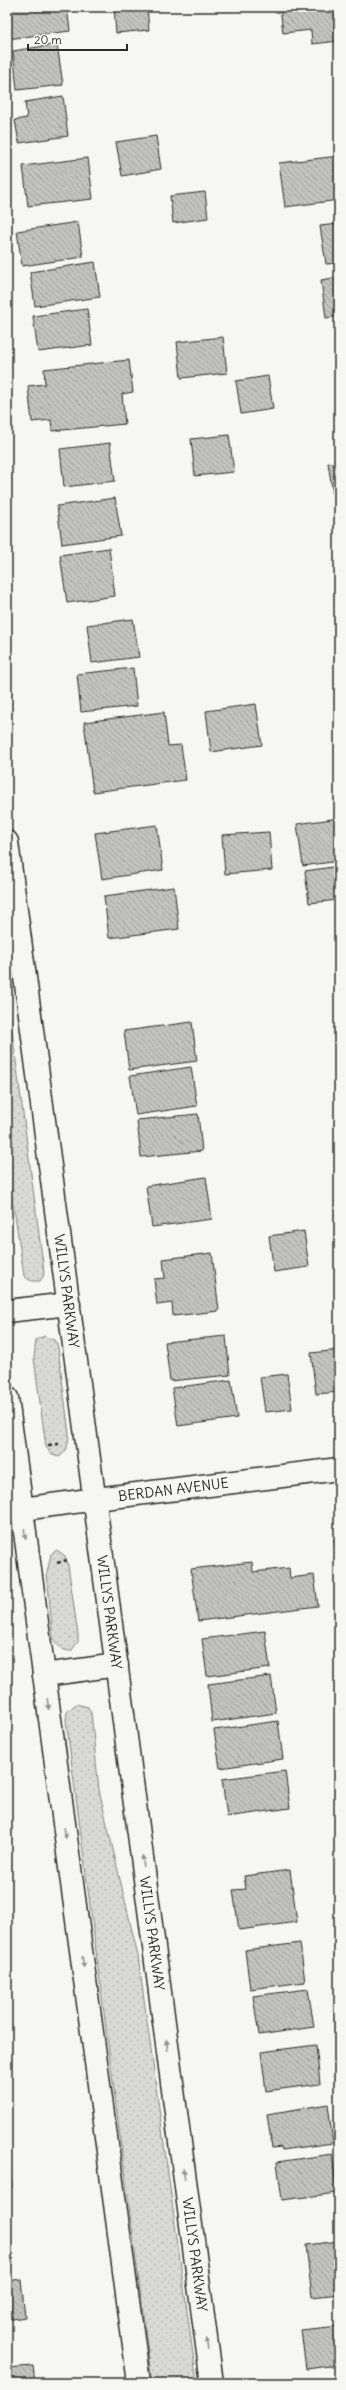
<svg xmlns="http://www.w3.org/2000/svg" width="346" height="2390" font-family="Delius,sans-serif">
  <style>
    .grass { fill: url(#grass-dots); stroke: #828280 }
    .building { fill: url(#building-back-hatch); stroke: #2b2b2b }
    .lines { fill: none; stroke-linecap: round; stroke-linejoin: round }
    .minor-casing { stroke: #2b2b2b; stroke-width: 25 }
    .major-casing { stroke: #2b2b2b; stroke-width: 25 }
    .path { stroke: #2b2b2b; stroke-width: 2.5; stroke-dasharray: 4 3; stroke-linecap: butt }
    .minor { stroke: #f6f6f2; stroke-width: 22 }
    .major { stroke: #f6f6f2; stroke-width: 22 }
    .oneway { fill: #90908e }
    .labels { text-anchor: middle; stroke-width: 3.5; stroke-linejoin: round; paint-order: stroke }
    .street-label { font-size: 14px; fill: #2b2b2b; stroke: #f6f6f2 }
  </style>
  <defs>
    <pattern id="grass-dots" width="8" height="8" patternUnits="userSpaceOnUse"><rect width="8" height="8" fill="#d9d9d5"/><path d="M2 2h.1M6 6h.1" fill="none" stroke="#babab7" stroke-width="1.8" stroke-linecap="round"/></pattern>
    <pattern id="building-back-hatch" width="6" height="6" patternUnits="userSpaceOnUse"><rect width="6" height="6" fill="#c3c3c0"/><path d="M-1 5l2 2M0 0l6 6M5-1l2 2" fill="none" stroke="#9f9f9c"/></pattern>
  </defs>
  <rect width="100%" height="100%" fill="#f6f6f2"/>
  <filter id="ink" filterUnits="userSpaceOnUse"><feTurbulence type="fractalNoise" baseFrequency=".025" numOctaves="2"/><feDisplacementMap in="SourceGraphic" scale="8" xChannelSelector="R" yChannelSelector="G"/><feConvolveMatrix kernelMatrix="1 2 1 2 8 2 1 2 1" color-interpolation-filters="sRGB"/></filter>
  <g filter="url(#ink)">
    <path class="grass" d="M7,993L43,1264L44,1275L40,1281H31L24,1276L15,1215L7,1176Z
      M44,1336L56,1341L58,1348L69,1434C68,1444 68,1451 59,1457L52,1455L46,1447L34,1358L36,1340Z
      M57,1550L65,1556L68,1565L78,1635V1642L71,1651C62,1651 58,1646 53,1639L47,1573L51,1554Z
      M76,1704L88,1707L91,1713L99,1790L138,1956L197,2383H152L66,1720L67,1712Z"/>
    <path class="building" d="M7,7H67L70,31L7,39Z
      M114,7H147L149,30L116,33Z
      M280,7H337L339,41L312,44L311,30L283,33Z
      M57,44L63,85L17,90L13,51Z
      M63,96L68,136L19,143L15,120L27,118L25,102Z
      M156,136L161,169L122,176L116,142Z
      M339,156V200L285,207L279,163Z
      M88,158L93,199L28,206L23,166Z
      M205,192L208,218L173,223L170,196Z
      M78,222L83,257L22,266L17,231Z
      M339,224V263L326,264L320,226Z
      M95,262L100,297L35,306L30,272Z
      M339,277V316L326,318L321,280Z
      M87,309L92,345L38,352L33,316Z
      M339,320V350L335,321Z
      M223,337L227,373L181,378L177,342Z
      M129,360L133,392L122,394L125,424L52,431L51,420L32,422L28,386L45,384L44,369Z
      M268,376L273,409L241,414L236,381Z
      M229,435L234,472L195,476L191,439Z
      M110,443L115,481L64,487L60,449Z
      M339,462V501H334L328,463Z
      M115,498L121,536L62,544L57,506Z
      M109,548L115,596L67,603L60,555Z
      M133,619L139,657L92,663L87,625Z
      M133,668L137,706L81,712L77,674Z
      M256,704L262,745L211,752L206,711Z
      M164,712L168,746L181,745L186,780L93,792L84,722Z
      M339,818V861L303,866L297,824Z
      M157,825L163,870L102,879L95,833Z
      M269,832L272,870L225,874L222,835Z
      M339,866V900L309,903L305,871Z
      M174,887L179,929L109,938L104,896Z
      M192,1022L197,1061L129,1070L124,1031Z
      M191,1067L197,1106L136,1115L130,1076Z
      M198,1114L202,1151L141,1157L137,1120Z
      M206,1177L212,1219L152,1227L146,1186Z
      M304,1231L309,1267L274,1272L269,1236Z
      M212,1253L219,1311L173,1316L172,1303L157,1305L154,1279L165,1278L163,1259Z
      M226,1336L230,1375L170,1381L165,1342Z
      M339,1350V1392L316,1394L311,1353Z
      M287,1374L292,1409L265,1412L260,1377Z
      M231,1380L237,1418L178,1426L172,1388Z
      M339,1538V1577L334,1539Z
      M252,1562L253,1572L289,1568L290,1578L314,1575L318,1606L198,1621L191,1569Z
      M265,1631L270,1668L207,1676L202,1639Z
      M271,1676L276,1713L212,1722L208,1684Z
      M278,1721L283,1759L220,1768L214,1730Z
      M285,1771L290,1808L227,1817L222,1779Z
      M290,1870L297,1922L239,1930L233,1890L246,1889L244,1876Z
      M300,1943L305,1982L250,1989L245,1950Z
      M308,1989L314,2027L259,2035L253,1996Z
      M316,2045L320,2084L266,2091L261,2052Z
      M328,2104L333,2143L282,2150L281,2147L272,2148L267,2114Z
      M7,2145L12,2187L7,2188Z
      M332,2154L337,2193L282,2200L277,2162Z
      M7,2217L11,2246L7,2247Z
      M339,2241V2294L312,2297L306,2245Z
      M21,2279L25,2317L7,2320V2281Z
      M339,2326V2365L306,2369L301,2330Z
      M33,2366L35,2383H7V2368Z"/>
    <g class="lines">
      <defs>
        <g id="minor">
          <path id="s1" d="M96,1499L339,1469"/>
        </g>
        <g id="major">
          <path id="s2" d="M7,842L212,2383"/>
          <path d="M7,1311L69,1304"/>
          <path d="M7,1398L139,2383"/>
          <path d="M8,1511L96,1499"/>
          <path d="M44,1675L117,1665"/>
        </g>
      </defs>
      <use href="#minor" class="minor-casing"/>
      <use href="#major" class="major-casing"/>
      <path class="path" d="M48,1445L59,1444
        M57,1563L67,1560"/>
      <use href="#minor" class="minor"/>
      <use href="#major" class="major"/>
    </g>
    <defs><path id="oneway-solid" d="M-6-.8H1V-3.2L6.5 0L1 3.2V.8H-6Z"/></defs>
    <g class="oneway">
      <use href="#oneway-solid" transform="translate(25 1534) rotate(82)"/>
      <use href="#oneway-solid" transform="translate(48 1704) rotate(82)"/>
      <use href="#oneway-solid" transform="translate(65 1833) rotate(82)"/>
      <use href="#oneway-solid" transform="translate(143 1861) rotate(-98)"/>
      <use href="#oneway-solid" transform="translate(83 1962) rotate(82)"/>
      <use href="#oneway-solid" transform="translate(167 2045) rotate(-98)"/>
      <use href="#oneway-solid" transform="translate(184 2174) rotate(-98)"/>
      <use href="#oneway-solid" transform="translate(207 2344) rotate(-98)"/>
    </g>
  </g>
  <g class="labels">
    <g class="street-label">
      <text dy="5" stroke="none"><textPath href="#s2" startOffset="453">WILLYS PARKWAY</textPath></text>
      <text dy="5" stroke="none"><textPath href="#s1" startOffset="78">BERDAN AVENUE</textPath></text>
      <text dy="5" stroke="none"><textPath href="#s2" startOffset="777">WILLYS PARKWAY</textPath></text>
      <text dy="5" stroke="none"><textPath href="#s2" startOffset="1101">WILLYS PARKWAY</textPath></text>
      <text dy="5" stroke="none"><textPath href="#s2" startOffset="1425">WILLYS PARKWAY</textPath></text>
    </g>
  </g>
  <rect width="346" height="2390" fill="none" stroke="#f6f6f2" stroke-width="24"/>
  <rect x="12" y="12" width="322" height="2366" fill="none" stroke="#2b2b2b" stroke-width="1.5" filter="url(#ink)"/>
  <path d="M28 44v6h99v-6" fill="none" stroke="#2b2b2b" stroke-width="2"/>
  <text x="34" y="44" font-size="12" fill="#2b2b2b" stroke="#f6f6f2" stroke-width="3" paint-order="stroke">20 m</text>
</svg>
